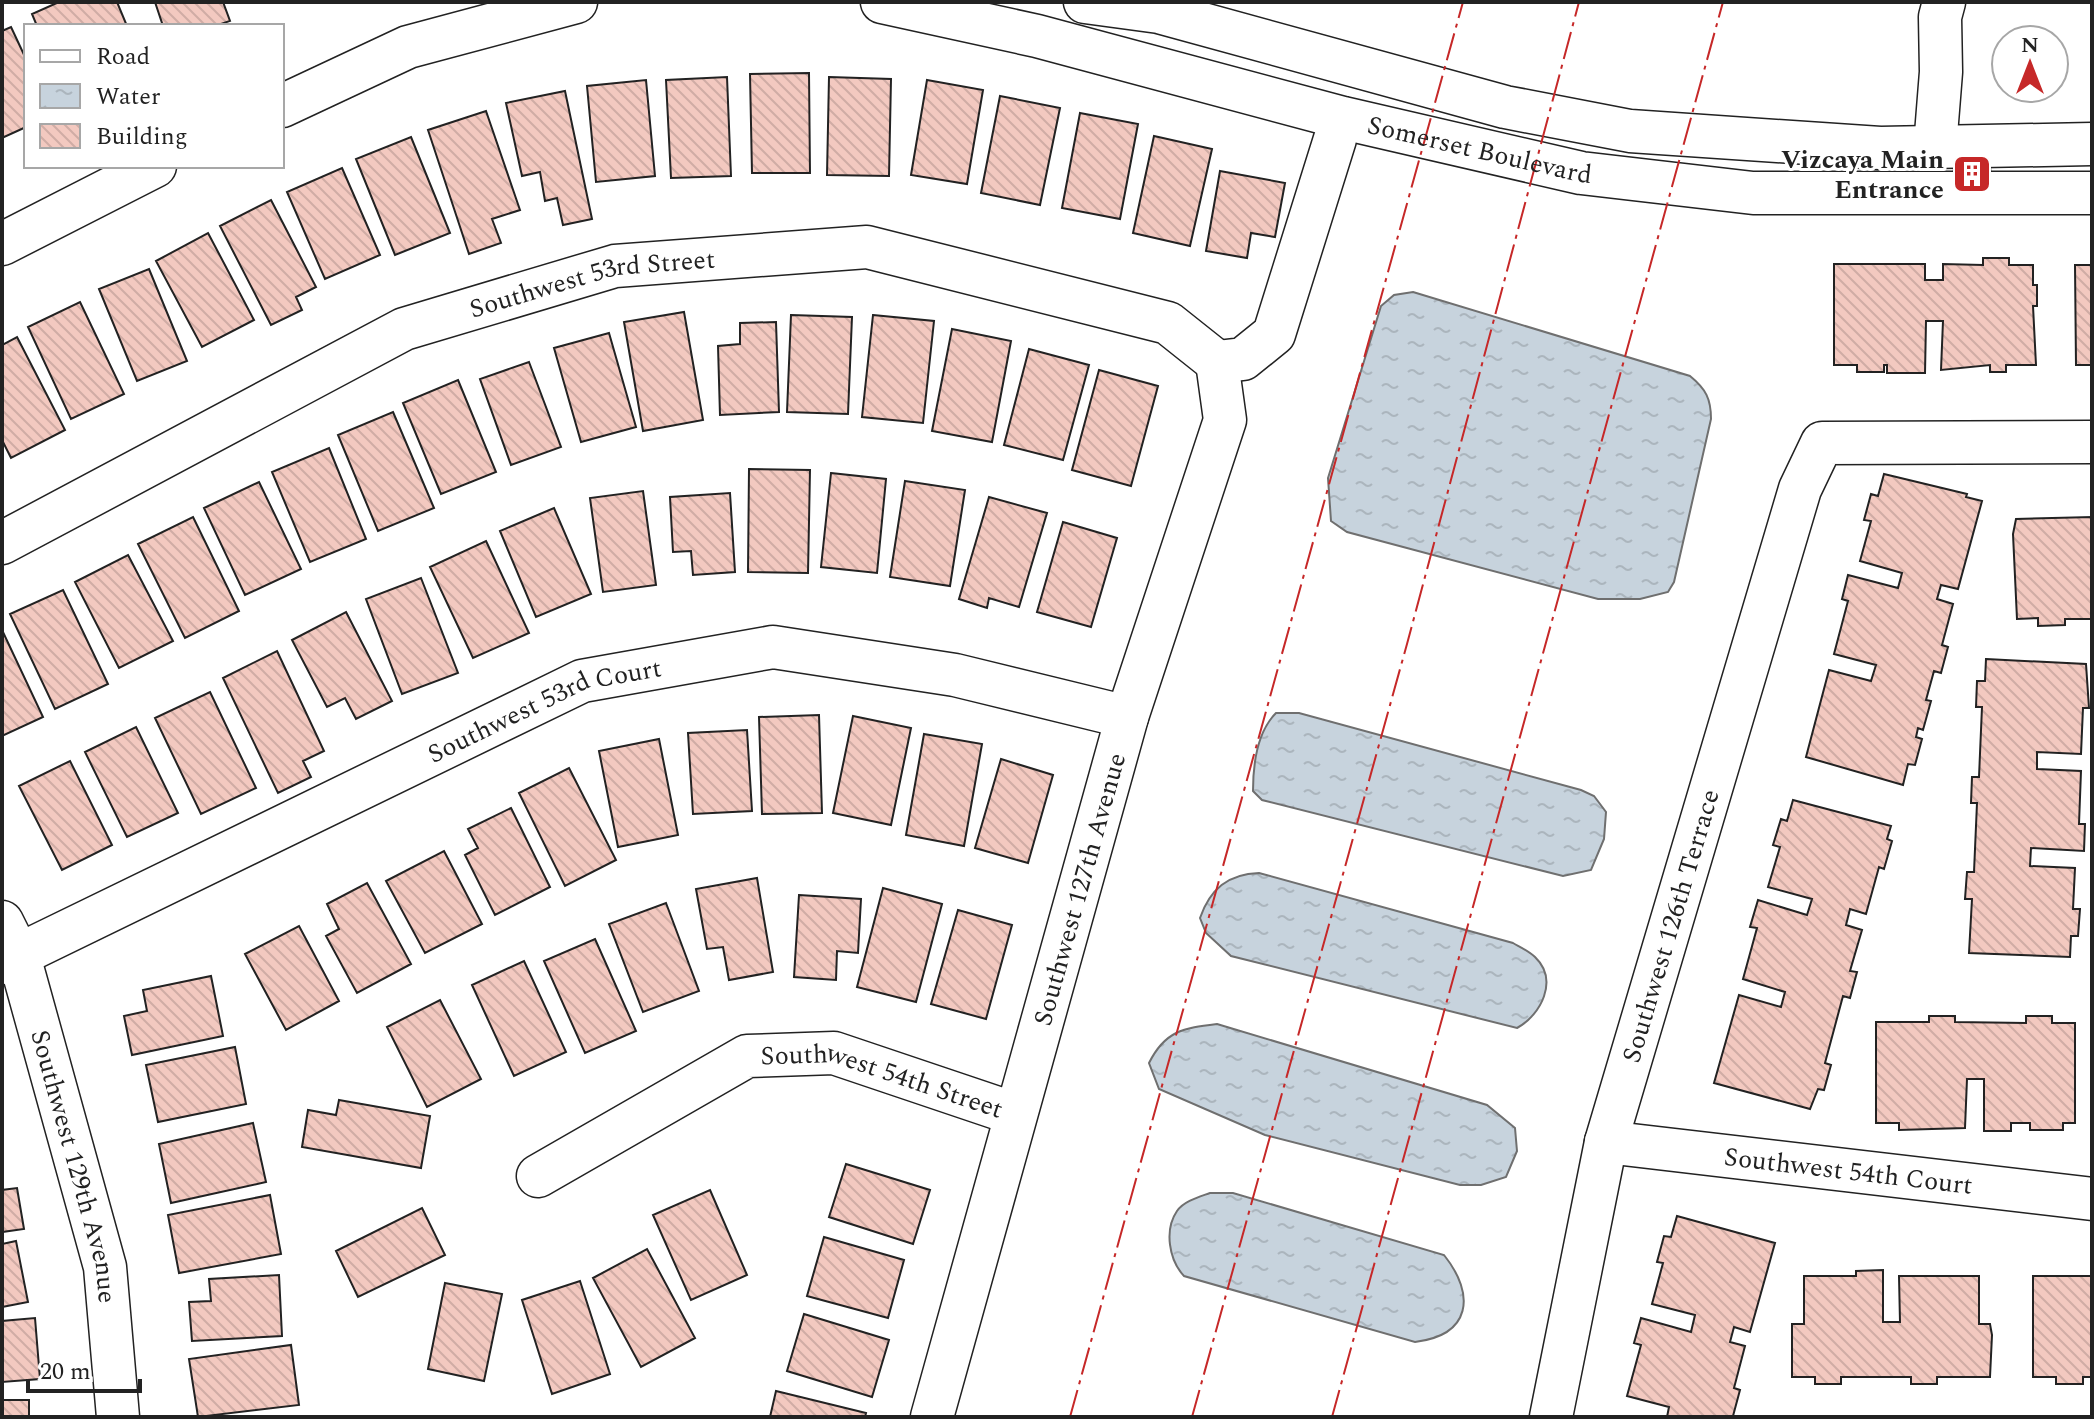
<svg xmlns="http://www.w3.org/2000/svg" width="2094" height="1419" font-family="Spectral,serif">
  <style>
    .water { fill: url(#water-ripples); stroke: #6f6f6f; stroke-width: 2 }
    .building { fill: url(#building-back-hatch); stroke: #222; stroke-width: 2 }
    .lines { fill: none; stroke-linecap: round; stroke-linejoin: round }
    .minor-casing { stroke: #222; stroke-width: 45 }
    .minor { stroke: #fff; stroke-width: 42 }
    .power { stroke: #c62828; stroke-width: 2; stroke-dasharray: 28 6 4 6; stroke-linecap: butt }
    .labels { text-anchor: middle; stroke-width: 6; stroke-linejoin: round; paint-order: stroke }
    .street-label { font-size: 26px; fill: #222; stroke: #fff }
    .poi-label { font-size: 26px; font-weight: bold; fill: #222; stroke: #fff; text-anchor: end }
  </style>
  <defs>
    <pattern id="water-ripples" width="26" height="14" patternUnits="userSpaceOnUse" patternTransform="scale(2)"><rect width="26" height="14" fill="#c7d3dd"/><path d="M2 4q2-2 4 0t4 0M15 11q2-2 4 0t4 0" fill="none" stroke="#abb5bd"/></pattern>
    <pattern id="building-back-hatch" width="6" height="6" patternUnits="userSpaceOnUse" patternTransform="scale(2)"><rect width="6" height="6" fill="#f3c9c0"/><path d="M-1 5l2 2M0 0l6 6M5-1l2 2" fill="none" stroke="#d0aca5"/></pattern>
  </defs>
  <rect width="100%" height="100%" fill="#fff"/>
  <path class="water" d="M1413,292L1690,376C1706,389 1711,399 1711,419L1674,582L1668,592L1640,599H1598L1347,532L1331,521L1328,478L1381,306L1394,295Z
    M1276,713H1299L1581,790L1594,796L1606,812L1604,839L1591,870L1563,876L1262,800L1253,791C1253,765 1257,732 1276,713Z
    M1259,873L1513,943C1520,947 1529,951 1535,957C1559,980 1541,1015 1517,1028L1231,956L1206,933L1200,918C1210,889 1228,874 1259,873Z
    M1217,1024L1487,1105L1515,1128L1517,1151L1506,1177L1481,1185H1460L1265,1135L1159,1089L1149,1063C1165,1031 1183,1028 1217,1024Z
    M1210,1193H1233L1444,1255C1476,1295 1471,1335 1415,1342L1184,1276C1169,1260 1164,1230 1177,1211C1184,1201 1199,1197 1210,1193Z"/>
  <path class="building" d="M59,2H117L127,26H37L32,14Z
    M155,2H223L230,21L215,26H163Z
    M11,27L26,59V127L2,138V31Z
    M809,73L810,173H752L750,74Z
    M727,77L731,176L671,178L666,80Z
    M829,77L891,79L889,176L827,175Z
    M646,80L655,176L596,182L587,86Z
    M927,80L983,90L967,184L911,175Z
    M565,91L592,219L563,225L557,198L545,201L540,172L522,176L506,103Z
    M1000,96L1060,108L1040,205L981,193Z
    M486,111L520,210L492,219L501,243L469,254L428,130Z
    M1080,113L1138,124L1120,219L1062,208Z
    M1154,136L1212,149L1190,246L1133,233Z
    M411,137L450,233L395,255L356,159Z
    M1990,165L1991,183L1953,182L1954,167Z
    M342,168L380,255L325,279L287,192Z
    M1220,171L1285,183L1275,237L1251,233L1247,258L1206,251Z
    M271,200L316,287L296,297L302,310L271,325L220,226Z
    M208,233L254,320L202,347L156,261Z
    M1983,258H2009V265H2033V285H2037V306H2033L2036,365H2006V372H1990V365L1941,370L1943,321H1926L1925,373H1887V365H1884V372H1857V365H1834V264H1925V280H1943V264L1983,265Z
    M2075,265H2092V365H2076Z
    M149,269L187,361L137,381L99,289Z
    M80,302L124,394L71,419L28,327Z
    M684,312L703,420L643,431L624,322Z
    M791,315L852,317L848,414L787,412Z
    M873,315L934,321L923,423L862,417Z
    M776,322L779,412L720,415L718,346L740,344V323Z
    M952,329L1011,341L992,442L932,431Z
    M609,333L636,427L581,442L554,348Z
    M17,337L65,430L11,458L2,440V345Z
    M1029,349L1089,365L1063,460L1004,445Z
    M529,362L561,447L511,465L480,379Z
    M1099,370L1158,386L1131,486L1072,470Z
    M458,380L496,472L441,494L403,403Z
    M393,412L434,508L378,531L338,435Z
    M329,448L366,539L310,562L272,472Z
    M749,469L810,470L808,573L748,572Z
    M831,473L886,479L877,573L821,567Z
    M1884,474L1967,494L1966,497L1982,501L1958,589L1941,585L1937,599L1953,604L1942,645L1948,647L1941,673L1934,671L1926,700L1931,701L1923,730L1918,728L1916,737L1922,739L1915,765L1908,764L1903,785L1806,757L1829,670L1871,681L1876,665L1834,654L1848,601L1842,599L1848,575L1898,588L1902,573L1860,561L1871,521L1864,520L1871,494L1878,496Z
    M905,481L965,490L950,586L890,577Z
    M259,482L301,569L245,595L204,508Z
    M643,491L656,585L603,592L590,498Z
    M730,493L735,572L693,575L691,551L673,552L670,497Z
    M989,497L1047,513L1019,607L989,598L987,608L959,599Z
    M554,508L591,594L536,617L500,531Z
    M193,517L239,611L185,638L138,544Z
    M2092,517V619H2065V625L2038,626V618L2017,619L2013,534L2016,519Z
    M1063,522L1117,538L1091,627L1037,612Z
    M486,541L529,633L473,658L430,567Z
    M128,555L173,641L119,668L75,582Z
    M421,578L458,673L402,694L366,599Z
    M63,590L108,684L55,709L10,614Z
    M346,612L392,701L356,719L345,698L327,707L292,640Z
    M2,630L43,717L2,736Z
    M277,651L324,751L303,761L311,777L278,793L223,678Z
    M1986,659L2086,664L2089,708H2083L2081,754L2037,752V769L2081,771L2079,824H2085L2084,851L2031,848L2030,866L2075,868L2073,909H2080L2078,936H2071L2070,957L1969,953L1972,899H1965L1967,872H1974L1977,803H1971L1972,777H1979L1982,707H1976L1977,681H1985Z
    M210,692L256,788L201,814L155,718Z
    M819,715L822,813L762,814L759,717Z
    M853,716L911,728L891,825L833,813Z
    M136,727L178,813L127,837L85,752Z
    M747,730L752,811L693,814L688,733Z
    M924,734L982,744L964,846L906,835Z
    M659,739L678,835L618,847L599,751Z
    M1001,759L1053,775L1028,863L975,848Z
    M70,761L112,845L62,870L19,786Z
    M569,768L616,860L565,886L519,793Z
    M1793,800L1891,826L1887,839L1892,841L1884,869L1879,867L1866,914L1850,909L1846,925L1862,930L1850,971L1857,972L1850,998L1843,996L1825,1063L1831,1065L1824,1090L1818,1089L1810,1109L1714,1083L1739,995L1781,1007L1785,992L1743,979L1757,928L1750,927L1758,900L1807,915L1812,899L1768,887L1780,847L1773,845L1781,819L1787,821Z
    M511,808L550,887L495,915L465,855L478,848L468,829Z
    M444,851L482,924L425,953L386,881Z
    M757,878L773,972L729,980L723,947L707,949L696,889Z
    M367,883L411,964L357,993L326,936L339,929L327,904Z
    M883,888L942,904L916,1002L857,987Z
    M799,895L861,899L858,953L837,951L836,980L794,977Z
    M666,903L699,991L643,1012L609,924Z
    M958,910L1012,925L986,1019L931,1004Z
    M299,926L339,1001L286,1030L245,954Z
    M595,939L636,1031L585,1053L544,961Z
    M524,961L566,1052L514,1076L472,985Z
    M211,976L223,1036L132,1055L124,1016L147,1011L143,990Z
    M440,1000L481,1079L427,1107L387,1027Z
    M1929,1016H1955V1022L2026,1023V1016H2052V1023H2075V1123H2063V1130H2030V1123H2011V1131H1984V1079H1967L1965,1128L1899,1130V1123H1876V1022H1929Z
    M235,1047L246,1104L158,1122L146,1065Z
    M339,1100L430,1116L421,1168L302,1147L308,1110L336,1115Z
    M253,1123L266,1182L171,1203L159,1144Z
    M846,1164L930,1190L913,1244L829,1217Z
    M17,1188L24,1229L2,1232V1190Z
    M710,1190L747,1275L691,1300L653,1215Z
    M270,1195L281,1254L179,1273L168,1215Z
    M422,1208L445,1255L358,1297L336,1251Z
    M1677,1216L1775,1243L1750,1332L1734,1327L1730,1342L1745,1346L1734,1388L1740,1390L1733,1416L1667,1417L1669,1407L1627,1396L1641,1345L1634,1343L1641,1318L1691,1332L1695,1315L1652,1304L1663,1263L1657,1262L1664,1236L1671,1237Z
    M824,1237L904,1260L888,1318L807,1296Z
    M16,1241L28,1302L2,1307V1244Z
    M647,1249L695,1338L641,1367L593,1278Z
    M1883,1270V1322H1900L1899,1276H1979V1324H1990L1992,1335L1990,1377H1937V1384H1911V1377H1841V1384H1815V1377H1792V1324H1804V1276H1856V1271Z
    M279,1275L282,1336L192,1341L189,1302L211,1301L209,1279Z
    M2033,1276H2092V1377H2083V1384H2056V1377H2033Z
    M580,1281L610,1374L552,1394L522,1300Z
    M445,1283L502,1294L484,1381L428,1369Z
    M804,1314L889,1340L872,1397L787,1371Z
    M35,1318L40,1379L2,1382V1321Z
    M291,1345L299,1405L198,1417L189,1359Z
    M776,1391L866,1413L865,1417H770Z
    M2,1400H29V1416L44,1417H2Z"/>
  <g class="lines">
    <defs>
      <g id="minor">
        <path id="s1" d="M882,2L1037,36L1343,118L1581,173L1753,193H2092"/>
        <path d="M1085,2L1159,12L1505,107L1630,131L1880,148L2092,144"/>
        <path d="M282,106L408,47L576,2"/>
        <path d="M1935,147L1941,72L1940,17L1944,2"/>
        <path d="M2,244L155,166"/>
        <path d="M1217,362L1243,359L1274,334L1335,139"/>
        <path id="s2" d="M2,543L404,329L615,266L867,247L1168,323L1217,362"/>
        <path id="s3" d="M2,922L19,956L105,1267L118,1417"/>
        <path id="s4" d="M2,963L582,681L773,647L955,675L1127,717"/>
        <path id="s5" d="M1606,1142L2092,1199"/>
        <path id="s6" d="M538,1176L747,1056L834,1053L1015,1114"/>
        <path id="s7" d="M932,1417L1127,717L1225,420L1217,362"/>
        <path id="s8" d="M1551,1417L1606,1142L1800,489L1822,443L2092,442"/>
      </g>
    </defs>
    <use href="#minor" class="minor-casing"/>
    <use href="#minor" class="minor"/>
    <path class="power" d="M1070,1417L1463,2
      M1192,1417L1407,644L1579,2
      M1332,1417L1723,2"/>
  </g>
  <defs>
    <symbol id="building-square" viewBox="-11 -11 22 22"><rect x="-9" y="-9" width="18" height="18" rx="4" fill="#c62828" stroke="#fff"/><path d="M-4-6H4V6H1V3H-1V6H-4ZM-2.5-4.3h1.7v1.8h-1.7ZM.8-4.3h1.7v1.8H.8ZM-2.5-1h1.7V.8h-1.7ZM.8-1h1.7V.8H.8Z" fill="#fff"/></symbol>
  </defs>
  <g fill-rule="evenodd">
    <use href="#building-square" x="1950" y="152" width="44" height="44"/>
  </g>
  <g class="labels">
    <g class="street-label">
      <text dy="9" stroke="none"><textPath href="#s1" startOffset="616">Somerset Boulevard</textPath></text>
      <text dy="9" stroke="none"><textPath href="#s2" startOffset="650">Southwest 53rd Street</textPath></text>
      <text dy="9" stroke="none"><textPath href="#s4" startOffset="600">Southwest 53rd Court</textPath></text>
      <text dy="9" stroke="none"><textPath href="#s7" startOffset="548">Southwest 127th Avenue</textPath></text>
      <text dy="9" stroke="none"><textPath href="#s8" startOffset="506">Southwest 126th Terrace</textPath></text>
      <text dy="9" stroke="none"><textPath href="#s6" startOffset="380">Southwest 54th Street</textPath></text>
      <text dy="9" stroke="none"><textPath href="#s3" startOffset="256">Southwest 129th Avenue</textPath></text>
      <text dy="9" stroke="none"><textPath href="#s5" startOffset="244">Southwest 54th Court</textPath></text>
    </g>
    <g class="poi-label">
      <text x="1944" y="168">Vizcaya Main<tspan x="1944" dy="30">Entrance</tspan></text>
    </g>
  </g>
  <rect width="2094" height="1419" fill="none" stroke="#222222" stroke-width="8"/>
  <rect x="24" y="24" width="260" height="144" fill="#ffffff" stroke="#a7a7a7" stroke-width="2"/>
  <rect x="40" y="50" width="40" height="12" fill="#ffffff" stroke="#a7a7a7" stroke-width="2"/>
  <text x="96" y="64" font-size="24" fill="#222222">Road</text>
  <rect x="40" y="84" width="40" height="24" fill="url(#water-ripples)" stroke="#a7a7a7" stroke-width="2"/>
  <text x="96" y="104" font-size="24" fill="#222222">Water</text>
  <rect x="40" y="124" width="40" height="24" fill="url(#building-back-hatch)" stroke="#a7a7a7" stroke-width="2"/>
  <text x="96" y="144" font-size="24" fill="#222222">Building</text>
  <g transform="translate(2030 64)"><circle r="38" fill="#ffffff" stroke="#a7a7a7" stroke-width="2"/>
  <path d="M0-6L14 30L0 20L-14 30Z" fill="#c62828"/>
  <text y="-12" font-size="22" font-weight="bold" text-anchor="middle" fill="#222222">N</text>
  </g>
  <path d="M28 1379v12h112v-12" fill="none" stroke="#222222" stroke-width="4"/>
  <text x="40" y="1379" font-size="24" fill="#222222" stroke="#ffffff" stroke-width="6" paint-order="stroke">20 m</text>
</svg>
